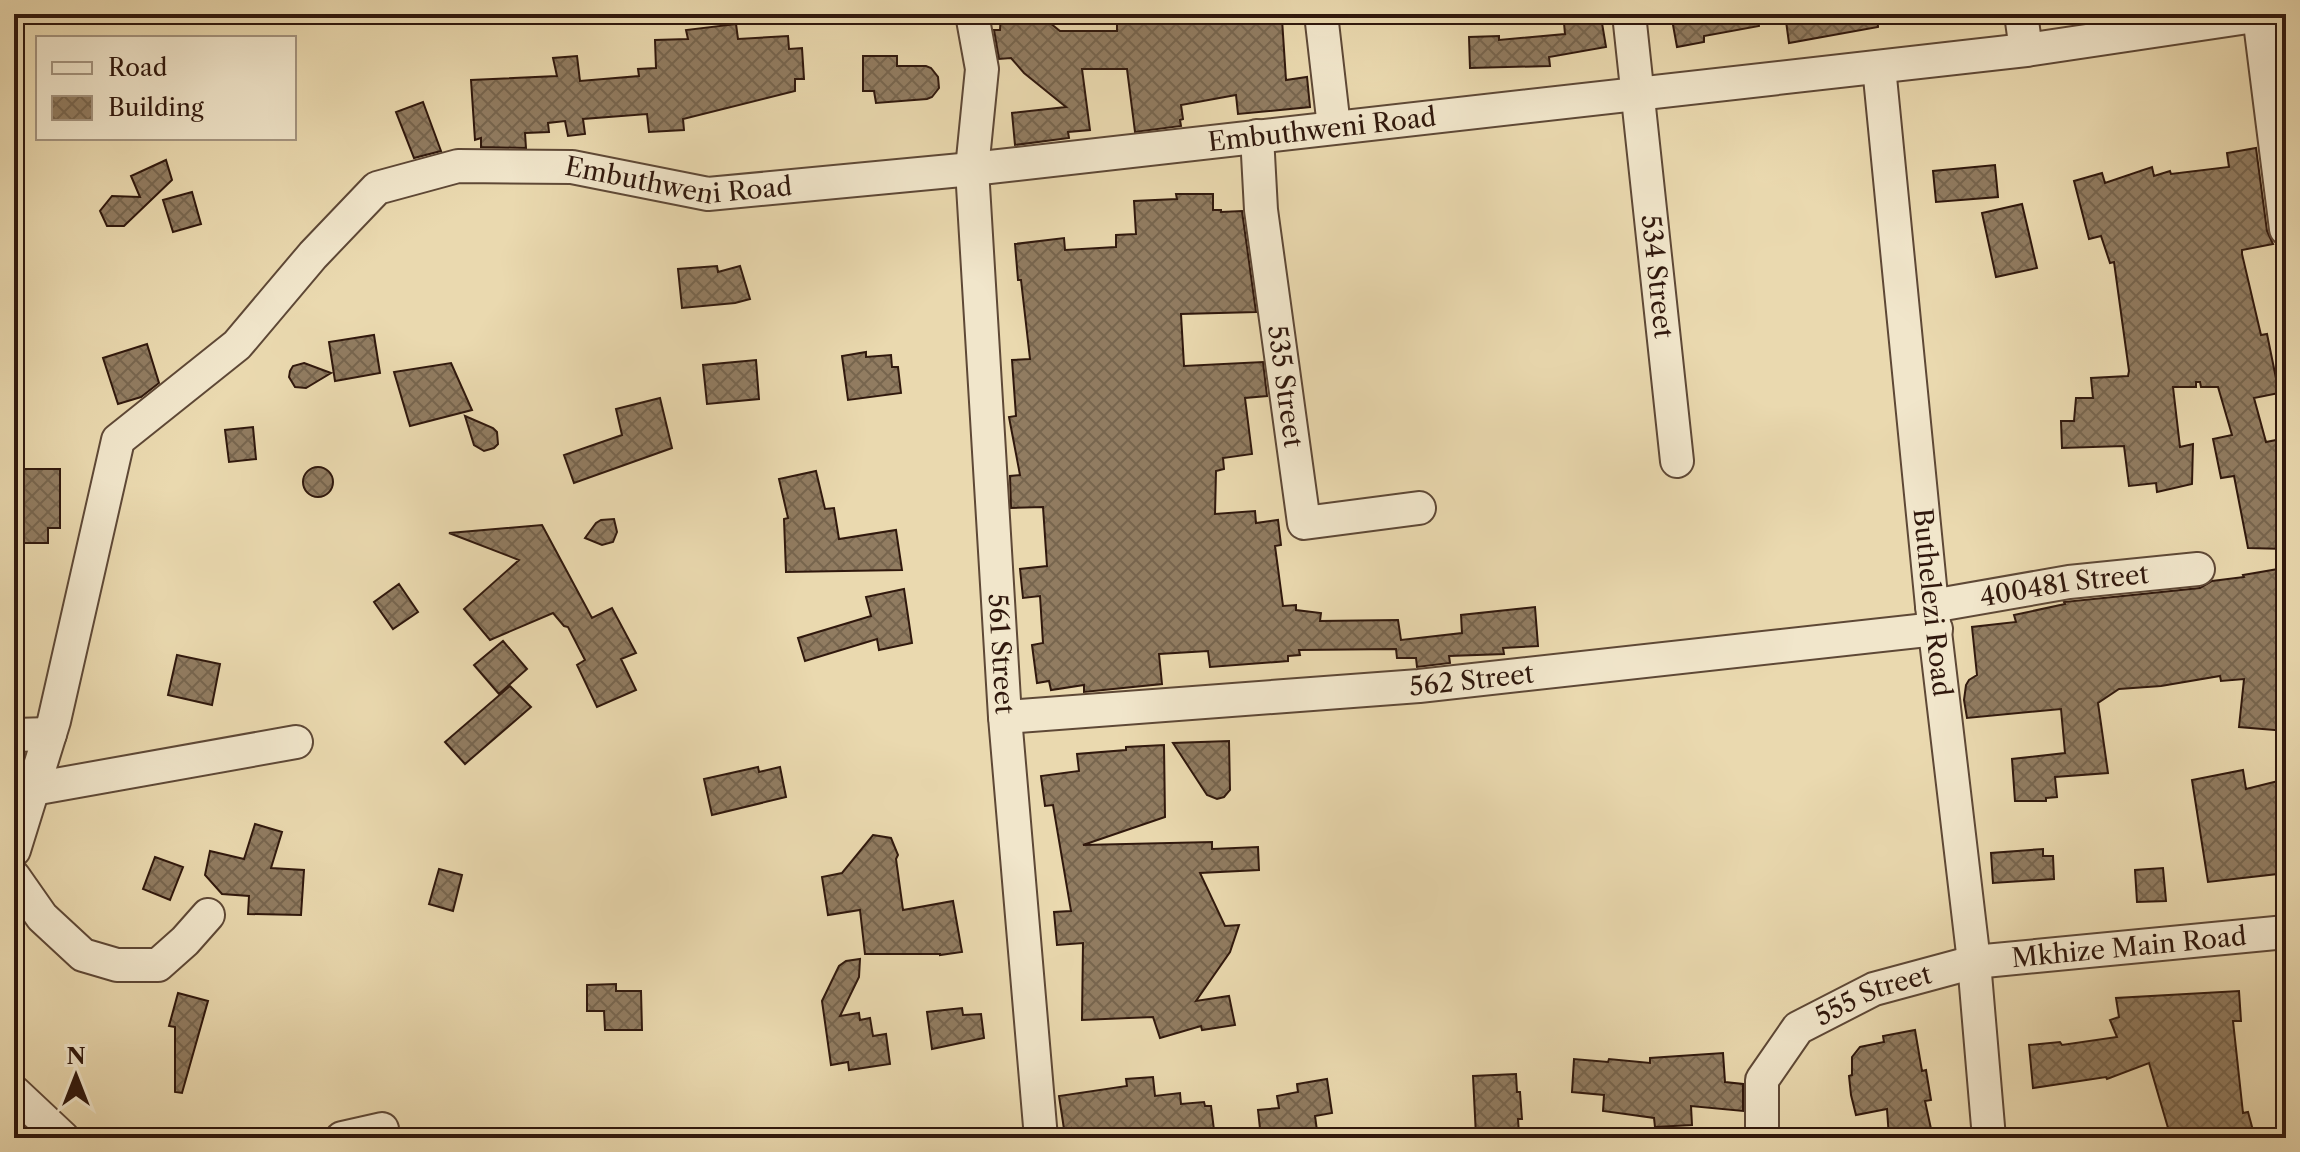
<svg xmlns="http://www.w3.org/2000/svg" width="2300" height="1152" font-family="'Libre Caslon Text',serif">
  <style>
    .building { fill: url(#building-cross-hatch); stroke: #30180d; stroke-width: 2 }
    .lines { fill: none; stroke-linecap: round; stroke-linejoin: round }
    .minor-casing { stroke: #5e4836; stroke-width: 36 }
    .minor { stroke: #f1e6cb; stroke-width: 32 }
    .labels { text-anchor: middle; stroke-width: 6; stroke-linejoin: round; paint-order: stroke }
    .street-label { font-size: 26px; fill: #30180d; stroke: #f1e6cb }
  </style>
  <defs>
    <pattern id="building-cross-hatch" width="8" height="8" patternUnits="userSpaceOnUse" patternTransform="scale(2)"><rect width="8" height="8" fill="#917c61"/><path d="M0 0l8 8M0 8l8-8" fill="none" stroke="#77654e"/></pattern>
  </defs>
  <rect width="100%" height="100%" fill="#ead9af"/>
  <filter id="stains"><feTurbulence type="fractalNoise" baseFrequency=".0025" numOctaves="4"/><feColorMatrix values="0 0 0 0 .2 0 0 0 0 .09 0 0 0 0 .02 0 0 0 .5 -.17"/></filter>
  <radialGradient id="worn" r=".72"><stop offset=".6" stop-color="#630" stop-opacity="0"/><stop offset="1" stop-color="#630" stop-opacity=".3"/></radialGradient>
  <path class="building" d="M1001,14L1045,19L1060,31H1117V20L1150,18L1149,14H1236L1237,23L1282,19L1286,80L1307,77L1310,107L1238,114L1236,95L1181,105L1183,119L1180,120L1181,126L1135,132L1127,69H1082L1090,130L1068,132L1069,138L1015,145L1012,113L1066,107L1024,73L1011,58L999,59L994,30H1000Z
    M1671,14H1758L1759,26L1704,36V42L1677,47Z
    M1785,14H1877L1878,27L1789,43Z
    M1601,17L1606,47L1549,57L1550,66L1470,68L1469,37L1499,36V40L1565,34L1564,23Z
    M736,24L738,39L788,36L789,49L802,48L804,79H795V91L683,119L684,130L649,132L647,114L583,119L585,134L568,136L565,121L548,123L549,132L525,133L526,148L481,147V138L475,140L471,80L557,76L553,58L577,56L580,81L639,76L638,69L656,68L655,40L688,39L686,30Z
    M863,56H897V66H926L931,68L938,77L939,88L932,97L927,99L876,103L874,91H863Z
    M423,102L441,151L414,158L396,112Z
    M2256,148L2267,231L2273,244L2242,250V254L2261,335L2267,334L2279,393L2254,398L2266,442L2286,438V549L2248,548L2234,476L2221,478L2213,439L2232,435L2218,387H2201L2200,382H2196V387H2173L2180,447L2193,444L2192,484L2157,492L2156,483L2129,486L2124,446L2062,448L2061,421H2074L2076,398H2093L2091,378L2128,376L2129,371L2114,262L2110,263L2101,236L2089,239L2074,181L2102,173L2105,183L2152,167L2154,176L2170,171L2171,174L2229,167L2227,153Z
    M166,160L172,180L124,226H107L100,211L112,196L140,197L131,176Z
    M1995,165L1998,197L1936,202L1933,171Z
    M192,192L201,224L173,232L163,200Z
    M1176,194H1213V210H1221V212L1242,211L1256,312L1181,314L1184,366L1263,362L1267,396L1245,398L1252,454L1223,458L1224,469L1216,471L1215,514L1255,511L1256,523L1278,520L1281,545L1275,546L1283,606L1296,605V610L1321,613L1320,621L1398,620L1401,640L1462,633L1461,615L1535,607L1538,646L1503,648L1504,654L1449,656L1450,663L1417,667L1416,658H1397L1396,649L1299,650L1300,655L1288,656V661L1210,667L1208,651L1159,654L1162,684L1084,692V685L1051,690L1049,681L1037,683L1032,645L1043,643L1040,596L1023,598L1020,569L1047,566L1043,507L1011,508L1010,476L1020,475L1009,417L1016,416L1012,360L1030,359L1021,280H1018L1015,244L1064,238L1065,250L1116,247V235L1136,234L1134,201L1177,199Z
    M2022,204L2037,268L1996,277L1982,213Z
    M717,266L718,272L740,266L750,299L735,303L682,308L678,269Z
    M374,335L380,373L335,381L329,342Z
    M147,344L159,383L141,397L118,404L103,358Z
    M866,352V357L891,355L892,367H898L901,393L848,400L842,356Z
    M756,360L759,399L707,404L703,365Z
    M304,363L331,373L306,388L295,387L289,377L290,371L293,366Z
    M451,363L472,410L410,426L394,372Z
    M660,398L672,448L574,483L564,455L622,435L616,409Z
    M465,416L493,428L497,432L498,444L494,448L484,451L474,445Z
    M253,427L256,459L229,462L225,430Z
    M303 482a15 15 0 1 1 30 0a15 15 0 1 1-30 0Z
    M14,469H60V528H48V543H17V522H14Z
    M816,471L825,509L834,508L839,539L896,530L902,570L786,572L784,519L788,518L779,479Z
    M614,519L617,532L613,542L602,545L585,538L596,523L601,520Z
    M542,525L592,618L612,608L636,653L621,659L636,690L597,707L577,665L585,660L568,627L564,626L553,613L490,640L464,609L519,560L449,533Z
    M2284,568L2286,581V731L2239,727L2244,679L2221,681L2220,676L2161,686L2119,689L2098,703L2108,773L2055,777L2057,797L2046,798V801H2015L2012,759L2065,753L2061,709L1967,718L1964,700L1966,685L1969,680L1977,675L1972,627L2016,622L2014,615L2065,604L2064,602L2200,588L2212,581L2244,577L2243,575Z
    M399,584L418,612L393,629L374,602Z
    M904,589L912,643L879,650L877,639L805,661L798,638L871,616L866,597Z
    M503,641L527,669L499,694L474,665Z
    M177,655L220,664L212,705L168,695Z
    M510,686L531,707L465,764L445,742Z
    M1229,741L1230,790L1224,797L1217,799L1207,795L1173,743Z
    M1164,745L1165,817L1083,845L1212,842V849L1258,847L1259,870L1200,873L1225,926L1239,925L1230,952L1196,1001L1229,996L1235,1025L1202,1030L1201,1026L1160,1038L1153,1017L1082,1020L1083,943L1057,945L1054,912L1071,911L1053,805L1045,806L1041,776L1079,771L1077,754L1126,750V747Z
    M758,767L759,772L780,767L786,797L712,815L704,779Z
    M2243,770L2246,789L2286,779V873L2208,882L2192,780Z
    M255,824L282,832L271,868L304,870L301,915L248,914L249,896L222,894L205,875L210,851L244,859Z
    M873,835L891,838L898,855L896,859L903,910L953,901L962,952L940,955V954H865L860,910L828,915L822,877L842,873Z
    M2043,849V856H2053L2054,879L1993,883L1991,853Z
    M155,857L183,867L170,900L143,889Z
    M2163,868L2166,901L2137,902L2135,870Z
    M439,869L462,875L453,911L429,904Z
    M860,959L859,977L840,1016L859,1013L860,1020L870,1018L873,1036L886,1034L890,1064L849,1070L848,1062L831,1065L822,1001L839,966L846,961Z
    M616,984V991H641L642,1030H605L604,1011H587V985Z
    M2239,991L2241,1021H2233L2243,1113L2248,1112L2255,1138H2171L2149,1063L2107,1079L2106,1077L2033,1088L2029,1045L2060,1042L2062,1045L2117,1037L2110,1020L2119,1017L2116,998Z
    M178,993L208,1001L182,1093L175,1092V1027L169,1026Z
    M962,1008L963,1015L981,1014L984,1038L932,1049L927,1012Z
    M1915,1030L1922,1071L1926,1070L1931,1100L1925,1101L1933,1138H1889L1887,1109L1856,1115L1851,1095L1849,1076L1852,1075V1057L1860,1047L1884,1042L1883,1036Z
    M1723,1053L1725,1082L1743,1084V1111L1691,1106L1692,1125L1655,1127L1654,1118L1603,1111L1604,1095L1572,1092L1574,1059L1608,1062L1609,1059L1650,1063V1058Z
    M1516,1074L1517,1092H1520L1522,1119H1518L1519,1134L1476,1136L1473,1076Z
    M1153,1077L1155,1096L1180,1093L1181,1104L1204,1102L1205,1106H1211L1215,1138H1072L1071,1128L1064,1129L1059,1096L1127,1086L1126,1079Z
    M1327,1079L1332,1113L1315,1116L1318,1138H1261L1258,1110L1279,1108L1277,1096L1298,1092L1297,1084Z"/>
  <g class="lines">
    <defs>
      <g id="minor">
        <path id="s1" d="M972,14L982,69L972,169L1005,717L1041,1138"/>
        <path d="M1321,14L1334,127"/>
        <path id="s2" d="M1629,14L1677,461"/>
        <path d="M2021,14L2026,50"/>
        <path d="M2259,15L2286,229"/>
        <path id="s3" d="M1879,67L1932,606L1974,962L1989,1138"/>
        <path id="s4" d="M1257,136L1261,210L1304,523L1419,508"/>
        <path id="s5" d="M1932,606L2069,582L2198,569"/>
        <path id="s6" d="M1005,717L1419,686L1936,629"/>
        <path d="M14,735L50,734"/>
        <path d="M33,789L296,742"/>
        <path id="s7" d="M14,850L54,721L118,440L237,345L313,255L377,188L458,166L572,167L708,194L972,169L2026,50L2268,14"/>
        <path d="M14,877L42,917L83,955L117,965H158L185,941L208,915"/>
        <path d="M14,1092L63,1138"/>
        <path d="M342,1138L382,1129"/>
        <path id="s8" d="M1762,1138V1080L1798,1028L1874,989L1974,962L2286,932"/>
      </g>
    </defs>
    <use href="#minor" class="minor-casing"/>
    <use href="#minor" class="minor"/>
  </g>
  <g class="labels">
    <g class="street-label">
      <text dy="9" stroke="none"><textPath href="#s7" startOffset="1740">Embuthweni Road</textPath></text>
      <text dy="9" stroke="none"><textPath href="#s7" startOffset="1092">Embuthweni Road</textPath></text>
      <text dy="9" stroke="none"><textPath href="#s2" startOffset="264">534 Street</textPath></text>
      <text dy="9" stroke="none"><textPath href="#s4" startOffset="252">535 Street</textPath></text>
      <text dy="9" stroke="none"><textPath href="#s5" startOffset="134">400481 Street</textPath></text>
      <text dy="9" stroke="none"><textPath href="#s3" startOffset="538">Buthelezi Road</textPath></text>
      <text dy="9" stroke="none"><textPath href="#s1" startOffset="642">561 Street</textPath></text>
      <text dy="9" stroke="none"><textPath href="#s6" startOffset="468">562 Street</textPath></text>
      <text dy="9" stroke="none"><textPath href="#s8" startOffset="466">Mkhize Main Road</textPath></text>
      <text dy="9" stroke="none"><textPath href="#s8" startOffset="204">555 Street</textPath></text>
    </g>
  </g>
  <rect width="2300" height="1152" fill="none" stroke="#ead9af" stroke-width="48"/>
  <rect x="16" y="16" width="2268" height="1120" fill="none" stroke="#30180d" stroke-width="4"/>
  <rect x="24" y="24" width="2252" height="1104" fill="none" stroke="#30180d" stroke-width="2"/>
  <rect x="36" y="36" width="260" height="104" fill="#f1e6cb" stroke="#a4947f" stroke-width="2"/>
  <rect x="52" y="62" width="40" height="12" fill="#f1e6cb" stroke="#a4947f" stroke-width="2"/>
  <text x="108" y="76" font-size="24" fill="#30180d">Road</text>
  <rect x="52" y="96" width="40" height="24" fill="url(#building-cross-hatch)" stroke="#a4947f" stroke-width="2"/>
  <text x="108" y="116" font-size="24" fill="#30180d">Building</text>
  <g transform="translate(76 1076)" stroke="#f1e6cb" stroke-width="6" paint-order="stroke">
  <path d="M0-6L14 30L0 20L-14 30Z" fill="#30180d"/>
  <text y="-12" font-size="22" font-weight="bold" text-anchor="middle" fill="#30180d">N</text>
  </g>
  <rect width="100%" height="100%" filter="url(#stains)"/>
  <rect width="100%" height="100%" fill="url(#worn)"/>
</svg>
